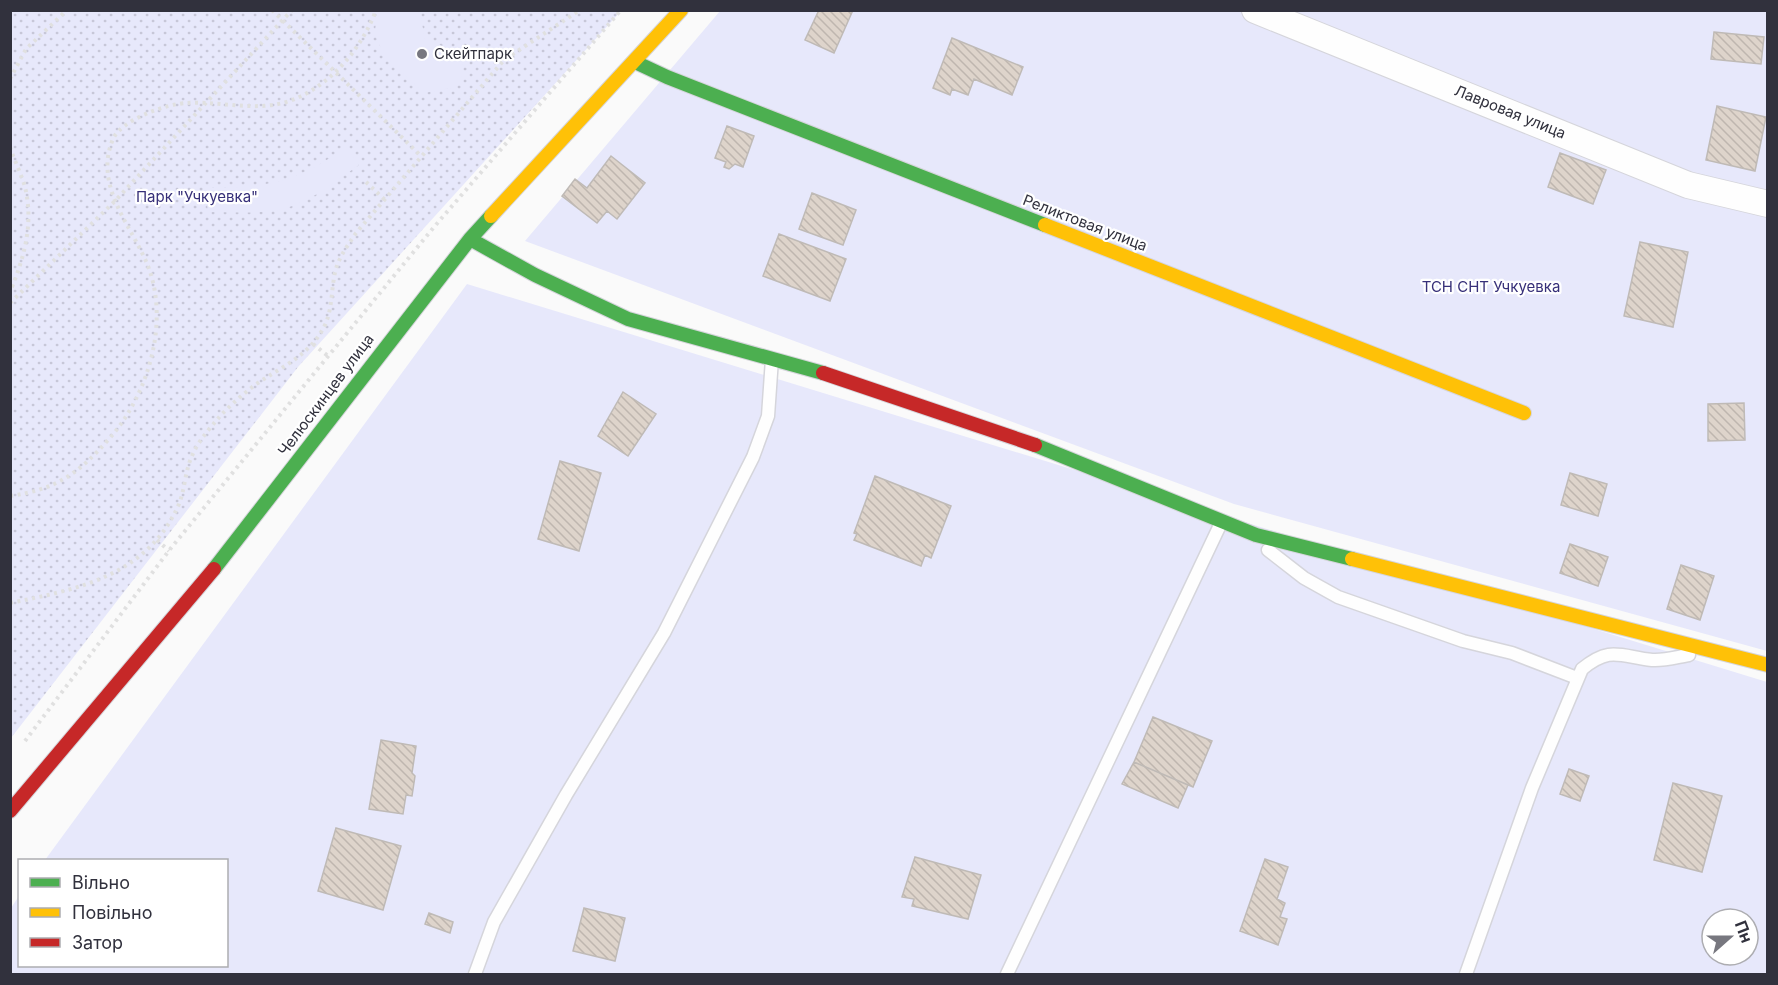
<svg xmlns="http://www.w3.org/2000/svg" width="1778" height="985" font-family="Inter,sans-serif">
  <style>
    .park { fill: url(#park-dots) }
    .garden { fill: #e7e8fb; fill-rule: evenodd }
    .building { fill: url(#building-back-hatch); stroke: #bfbab6; stroke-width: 1.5 }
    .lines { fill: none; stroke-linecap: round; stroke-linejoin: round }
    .lane-casing { stroke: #d5d5db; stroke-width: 15 }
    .street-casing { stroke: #d5d5db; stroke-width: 28 }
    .fast-casing { stroke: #d5d5db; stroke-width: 16 }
    .slow-casing { stroke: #d5d5db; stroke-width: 16 }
    .jam-casing { stroke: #d5d5db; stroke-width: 16 }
    .path { stroke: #e0e0e0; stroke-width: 4; stroke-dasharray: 3 4.5; stroke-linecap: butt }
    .lane { stroke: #fefefe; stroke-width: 12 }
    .street { stroke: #fefefe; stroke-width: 26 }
    .fast { stroke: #4caf50; stroke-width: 14 }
    .slow { stroke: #ffc107; stroke-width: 14 }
    .jam { stroke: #c62828; stroke-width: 14 }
    .poi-dot { fill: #77777f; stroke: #fff; stroke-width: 2 }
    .labels { text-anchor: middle; stroke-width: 4.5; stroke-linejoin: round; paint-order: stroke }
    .poi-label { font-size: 15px; fill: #31313d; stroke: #fff; text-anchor: start }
    .street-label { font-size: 15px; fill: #31313d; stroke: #fff }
    .park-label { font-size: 15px; fill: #373079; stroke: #fff }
  </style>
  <defs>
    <pattern id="park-dots" width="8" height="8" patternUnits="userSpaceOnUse" patternTransform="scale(1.5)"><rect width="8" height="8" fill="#e7e8fb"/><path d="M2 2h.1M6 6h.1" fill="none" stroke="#c7c7d8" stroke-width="1.8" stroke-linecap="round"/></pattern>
    <pattern id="building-back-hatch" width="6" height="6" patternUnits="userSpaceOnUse" patternTransform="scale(1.5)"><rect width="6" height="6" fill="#ded4cb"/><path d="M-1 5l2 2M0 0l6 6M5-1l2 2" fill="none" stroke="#bfb6af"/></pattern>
  </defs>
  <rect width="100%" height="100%" fill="#fafafa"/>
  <path class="park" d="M11,11H621L298,367L11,738Z"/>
  <path class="garden" d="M383,11H415L420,13L425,39C451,50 476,54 456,87L424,93C404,73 357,41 383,11Z
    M720,11H1767V651L1234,504L525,241Z
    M346,147L359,165C334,182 309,204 278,210C255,214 231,212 208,212L205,188C266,188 296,183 346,147Z
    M467,284L1767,682V974H11V908L19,896L20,966H226V860H45ZM1712,919H1748V955H1712Z"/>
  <path class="building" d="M819,10H853L834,53L805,40Z
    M1714,32L1764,37L1761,64L1711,59Z
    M952,38L1023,67L1012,95L974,79L968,95L952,89L950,95L933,88Z
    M1717,106L1766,117L1755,171L1706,160Z
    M727,126L754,136L743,167L735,164L729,169L724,167L726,162L715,158Z
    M1560,153L1606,170L1593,204L1548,187Z
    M611,156L645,183L617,219L607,211L597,223L562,196L575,179L587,188Z
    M812,193L856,210L843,245L799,229Z
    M779,234L846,259L830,301L763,276Z
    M1640,242L1688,252L1673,327L1624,316Z
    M623,392L656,414L628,456L598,436Z
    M1744,403L1745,440L1708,441V404Z
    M560,461L601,473L579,551L538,539Z
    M1570,473L1607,484L1598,516L1561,505Z
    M875,476L951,506L931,558L925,555L921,566L854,540L857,534L854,533Z
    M1570,544L1608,557L1598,586L1560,573Z
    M1681,565L1714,576L1700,620L1667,609Z
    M1153,717L1212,741L1193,787L1134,762Z
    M381,740L416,746L412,773L415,776L412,796L406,795L403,814L369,809Z
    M1134,762L1188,785L1178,808L1122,784Z
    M1569,769L1589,776L1580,801L1560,794Z
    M1673,783L1722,796L1702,872L1654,860Z
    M336,828L401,846L383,910L318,891Z
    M915,857L981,875L968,919L912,906L914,899L902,897Z
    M1265,859L1288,867L1277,899L1285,903L1280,917L1287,919L1278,945L1240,931Z
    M584,908L625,918L615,961L573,951Z
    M429,913L453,922L450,933L425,924Z"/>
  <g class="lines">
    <defs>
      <path id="lane" d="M1268,550L1304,578L1338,597L1463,641L1512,653L1577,678
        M475,974L494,922L566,795L664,633L753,457L768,416L772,359
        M1007,974L1221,523
        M1466,974L1532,788L1582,669C1610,646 1619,656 1652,660C1664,661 1677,657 1689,655"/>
      <path id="street" d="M1255,10L1688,185L1768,204"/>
      <path id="fast" d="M635,62L667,77L1045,225
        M470,239L535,275L628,319L823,373
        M1035,445L1256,535L1352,559
        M214,569L470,239L491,216"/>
      <path id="slow" d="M491,216L681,10
        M1045,225L1524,413
        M1352,559L1768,665"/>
      <path id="jam" d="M823,373L1035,445
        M10,811L214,569"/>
    </defs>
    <use href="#lane" class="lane-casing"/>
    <use href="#street" class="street-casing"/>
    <use href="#fast" class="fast-casing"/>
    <use href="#slow" class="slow-casing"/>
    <use href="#jam" class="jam-casing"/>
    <path class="path" d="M272,10L422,157
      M10,79L26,49L67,10
      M10,147C14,160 21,173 25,187C34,224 24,258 10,292
      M366,182L385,200
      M10,303L115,201L292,10
      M313,344L328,356
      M10,496C57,489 78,474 109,439C148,395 170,323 148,266C132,226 93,186 113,139C121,120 168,103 188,103C219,101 251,111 283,103C326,91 361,51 376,10
      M157,540L169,551
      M10,603C80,589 148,575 179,504C185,489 185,471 192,456C198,441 211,427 221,415C232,404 243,394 255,385C281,367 309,356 324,327C332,311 331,295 334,278C336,261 346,248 356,233L504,60L580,10
      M25,741L171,548L434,227L621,10"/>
    <use href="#lane" class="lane"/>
    <use href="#street" class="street"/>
    <use href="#fast" class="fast"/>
    <use href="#slow" class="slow"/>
    <use href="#jam" class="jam"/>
  </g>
  <circle class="poi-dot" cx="422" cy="54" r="6"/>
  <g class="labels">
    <g class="poi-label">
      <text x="434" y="59">Скейтпарк</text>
    </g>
    <g class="street-label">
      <text transform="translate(1510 112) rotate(22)" y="5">Лавровая улица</text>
      <text transform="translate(1085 223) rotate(21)" y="5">Реликтовая улица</text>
      <text transform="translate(326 395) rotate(-53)" y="5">Челюскинцев улица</text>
    </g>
    <g class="park-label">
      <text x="197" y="202">Парк "Учкуевка"</text>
      <text x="1491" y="292">ТСН СНТ Учкуевка</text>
    </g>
  </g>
  <rect width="1778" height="985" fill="none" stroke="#31313d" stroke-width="24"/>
  <rect x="18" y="859" width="210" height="108" fill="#ffffff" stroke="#adadb1" stroke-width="1.5"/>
  <rect x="30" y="878" width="30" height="9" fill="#4caf50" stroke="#adadb1" stroke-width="1.5"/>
  <text x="72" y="889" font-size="18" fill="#31313d">Вільно</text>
  <rect x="30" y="908" width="30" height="9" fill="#ffc107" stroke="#adadb1" stroke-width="1.5"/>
  <text x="72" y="919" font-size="18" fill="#31313d">Повільно</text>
  <rect x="30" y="938" width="30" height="9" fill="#c62828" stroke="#adadb1" stroke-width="1.5"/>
  <text x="72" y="949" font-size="18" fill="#31313d">Затор</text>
  <g transform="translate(1730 937) rotate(69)"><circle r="28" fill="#ffffff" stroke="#adadb1" stroke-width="1.5"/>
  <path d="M0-4.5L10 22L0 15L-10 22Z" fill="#77777f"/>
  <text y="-9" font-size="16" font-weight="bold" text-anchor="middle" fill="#31313d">Пн</text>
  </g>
</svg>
